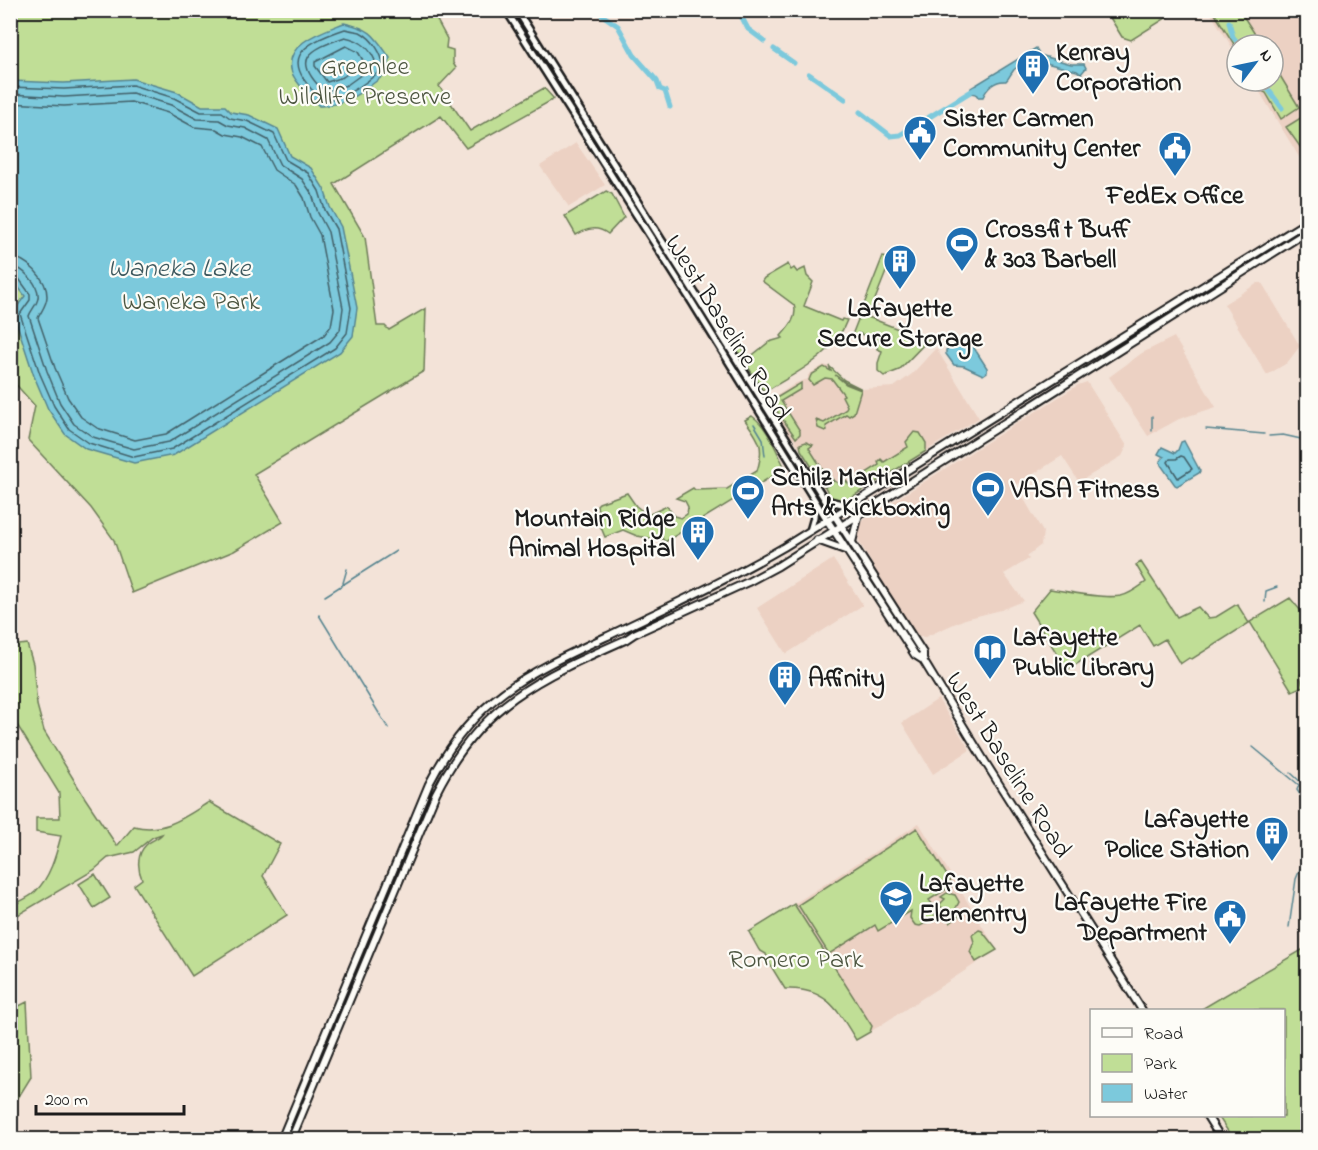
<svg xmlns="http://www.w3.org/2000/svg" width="1318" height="1150" font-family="'Indie Flower',sans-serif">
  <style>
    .built { fill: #ecd1c3 }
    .green { fill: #c0de96; stroke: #6e7d59; stroke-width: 1.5 }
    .water { fill: #7cc9dc; stroke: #56848f; stroke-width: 1.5 }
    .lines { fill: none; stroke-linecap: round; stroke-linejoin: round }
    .shore { stroke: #426169; stroke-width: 1.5 }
    .stream { stroke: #56848f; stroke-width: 1.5 }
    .canal { stroke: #7cc9dc; stroke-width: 5 }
    .secondary-casing { stroke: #1c1c1c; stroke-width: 10 }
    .primary-casing { stroke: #1c1c1c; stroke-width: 10 }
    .secondary { stroke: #fdfcf7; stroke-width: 5 }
    .primary { stroke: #fdfcf7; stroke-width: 6 }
    .labels { text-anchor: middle; stroke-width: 4.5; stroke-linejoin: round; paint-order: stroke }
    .poi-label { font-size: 26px; font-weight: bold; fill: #1c1c1c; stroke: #fdfcf7; text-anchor: start }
    .park-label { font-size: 26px; fill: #4d5641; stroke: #fdfcf7 }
    .street-label { font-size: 26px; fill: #1c1c1c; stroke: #fdfcf7 }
    .water-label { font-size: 27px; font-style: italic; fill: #3e595f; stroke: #fdfcf7 }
  </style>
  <rect width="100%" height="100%" fill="#f3e3d8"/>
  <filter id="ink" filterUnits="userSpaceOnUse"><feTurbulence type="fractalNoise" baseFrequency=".0167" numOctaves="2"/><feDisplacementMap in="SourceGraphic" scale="12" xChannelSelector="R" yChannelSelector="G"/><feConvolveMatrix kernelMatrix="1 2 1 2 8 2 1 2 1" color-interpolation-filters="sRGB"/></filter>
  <g filter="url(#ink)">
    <path class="built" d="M1209,11H1307V170L1253,81H1273V45H1237V55Z
      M576,143L605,185L569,207L540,166Z
      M1258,283H1262L1300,346L1287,363L1267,375L1224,304Z
      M1174,337L1216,407L1179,419L1148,436L1109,377L1142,353Z
      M936,348L979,418L847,500L838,501L829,496L799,447L794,439L789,436L771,408L770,400L796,383L808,379V375L824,365L830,367L844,380L862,389L894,387L912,374Z
      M1087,382L1127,446L1122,456L1079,482L1062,456L1016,485L1043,532L1041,545L1027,556L1029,559L1004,574L1024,601L1001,610L965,619L925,637L918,636L901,614L860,543L857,533L858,526L865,519L1078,385Z
      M833,559L863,605L786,654L757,608Z
      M938,699L970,750L933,774L902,723Z
      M919,823L997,950L870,1032L871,1026L794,904Z"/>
    <path class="green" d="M91,10L432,11L447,39L446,48L453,50V63L456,68L439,86L470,131L544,88L554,99L466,148L441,116L334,184L365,237L377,326H385L389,330L426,308L424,371L254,474L283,522L234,551L132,593L114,540L91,508L28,440L35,406L11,379L10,11Z
      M1106,11L1107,10L1177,11L1131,40L1122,37Z
      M1213,11H1240L1262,45H1237V49Z
      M1273,64L1299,107L1281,119L1266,93L1260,90L1254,81H1273Z
      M1307,114V144L1301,148L1286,127Z
      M606,191L612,194L624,217L608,234C597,226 588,228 576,235L565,216Z
      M883,256L890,262L868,317L921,338L926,337L929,339L899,370L884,376L878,371V363L882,351L877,349L878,340L858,333L857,337L852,335Z
      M788,264L791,270L794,268L797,272L805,268L807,276L813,282L804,306L841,321L842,319L847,320C834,356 798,371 768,390L762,389L736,348V343L740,342L746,354L750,357L769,342L783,338L781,336C789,327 798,317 794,305L762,281L764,278Z
      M829,366L844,380L862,389L846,383L835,375L846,384L861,390L854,413L849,416L846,414L826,426L827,430L825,431L818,428L816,420L824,423L845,410L847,406L842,396L844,395L832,379L825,378L813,385L809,380L811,375L824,367L831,371Z
      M801,383V389L781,401L800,431V434L796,438L774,407L773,400Z
      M752,416C767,426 776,450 784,466L782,470L665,542L662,538L661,540L637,536L623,530L605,537L600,525L597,505L599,503L627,493L636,506L648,515L667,506L674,516L681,518L687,514L688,507L685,501L676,498L693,488L695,490L727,489L757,471C765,445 759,440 745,420Z
      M914,432L920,433L926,443V451L847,500L839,501L830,496L825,487L834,481L841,484L846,481L849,484L879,465L878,462L881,459L884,462L908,447L906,442Z
      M806,442L813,445L809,448L828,478L830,477L833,480L824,486L801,450L800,444Z
      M1141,562L1177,617L1198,607L1208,618L1216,617L1237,604L1249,623L1192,659L1189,658L1180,664L1165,639L1153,646L1140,625L1067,670L1031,612L1050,589C1069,592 1102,599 1121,596C1130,594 1139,587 1146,582L1136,565Z
      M1290,598L1301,611L1308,615L1307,668L1300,675L1303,686L1292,691L1250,622Z
      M27,644L33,664L37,705L44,731L85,798L117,846L134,826C164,834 185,817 209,802L280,844L263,876L287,915L192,976L134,885L142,879C137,868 137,854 146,845C150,841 159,838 162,834L153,837L134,852L108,858L94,870L11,919V906C18,902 29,898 35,892C50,878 56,855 61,836L36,832V818H60L59,793L11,715V646Z
      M917,828L953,885L929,900L936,909L934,919L920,926L915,925L910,918L911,911L878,931L875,925L829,954L798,905Z
      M95,874L110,898L94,908L79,884Z
      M947,893L955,895L959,902L956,908L959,916L950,923L945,910L939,905L945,899L941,897Z
      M794,904L872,1026L870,1032L856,1040C837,1009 826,987 785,989L769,963L766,954L759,950L749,932Z
      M979,930L982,931L997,950L976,962L970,952L974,942L972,935Z
      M1307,947V1139H1233L1218,1116H1284V1010H1200Z
      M27,1002L31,1077L18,1098L11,1103V1089L13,1087L10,1083L11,1013L15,1008Z"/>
    <path class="water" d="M344,23C372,29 374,35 390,58L388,72C368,88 345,107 319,106C310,96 297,85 292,73C282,43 324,31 344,23Z
      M1036,48L1040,55L1071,64H1084L1086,68L1081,74L1077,71L1038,61L1028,68L1017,67C1011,71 1011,76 1006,81C995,80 987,88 983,97H978L976,94L970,93L971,88Z
      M133,79L177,92L202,106H225L231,112L249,115L278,129L290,156L311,168L324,189L330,207L341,227L357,308L353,336L340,352L174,455L134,463L86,449L65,434L48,409L34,376L13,312L25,296L10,276L11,81L64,83Z
      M965,338L969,340L987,368V372L983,375L964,366L954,365L946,354V350Z
      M1184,441L1200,471L1199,473L1177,486L1175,485L1161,465L1160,461L1164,457L1158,454L1162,447L1175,453L1178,450L1181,442Z"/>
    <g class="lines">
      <path class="shore" d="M345,29C349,30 355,31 360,32C372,38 384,55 383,68C368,82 343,101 322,100C279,60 298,45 345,29Z
        M345,37C360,40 372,49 376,64L347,85L325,92C290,59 309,50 345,37Z
        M346,46L358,52L364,62L343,77L327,82L315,66V62Z
        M10,87L64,89L132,85L174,98L201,112H222L230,118L247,121L274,134L286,160L308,173L319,191L325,210L336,229L351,308L347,333L335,348L172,449L134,457L89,443L69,429L54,406L40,374L20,314L30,300V294L17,276L10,273
        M10,94L64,97L132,93L171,105L197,119L219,120L228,125L245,128L268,140L280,165L302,179L312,194L318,213L328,232L343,308L340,330L330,342L169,442L134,449L93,437L74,424L60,403L47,371L29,316C31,310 37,305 38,298C40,285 23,267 10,266
        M10,103L64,106L131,102L168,113L194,127L216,129L225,134L242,137L262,147L274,170L296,185L304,198L310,217L320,235L334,309L331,326L324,335L166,434L135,440L97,428L81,417L68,398L55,368L38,318C41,311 47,305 47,296C47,279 27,258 10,257
        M1181,456L1184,457L1192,469L1178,478L1168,462L1170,459H1176Z"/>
      <path class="stream" d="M1152,416V431
        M754,424L763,439L765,456
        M1206,429L1264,434
        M1269,436L1283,435L1301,439
        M343,583L347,569
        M325,596L396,551
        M1265,602L1266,591L1277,587
        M319,615L388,728
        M1253,747L1299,785L1297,790L1301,796L1306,855L1296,879L1289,927
        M1291,773L1306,787L1308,792"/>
      <path class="canal" d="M595,10L618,26L634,55L657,81L660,89L665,91L670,107
        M738,10L748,29L764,41
        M1229,22L1233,37L1240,45
        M774,49L794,63
        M809,74L845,99
        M1262,81L1282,108
        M860,112L891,136L900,135L975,89"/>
      <defs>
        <path id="secondary" d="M506,10L690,299L827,520
          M517,10L835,516
          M826,500L850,506
          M810,531L814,517L815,503"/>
        <path id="primary" d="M835,516L923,653V660L987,765L1142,1010
          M827,520L915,655L923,660
          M817,540L845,550
          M852,542L859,514
          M1207,1116L1222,1140
          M281,1140L429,784C474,696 528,673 612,634C670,606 729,579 784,547L1308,221
          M291,1140L436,793C480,704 539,678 625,640L634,634L748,582L778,566L1308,231"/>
      </defs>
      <use href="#secondary" class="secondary-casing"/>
      <use href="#primary" class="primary-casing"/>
      <use href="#secondary" class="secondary"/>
      <use href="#primary" class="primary"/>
    </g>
  </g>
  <defs>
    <symbol id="building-pin" viewBox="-11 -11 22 30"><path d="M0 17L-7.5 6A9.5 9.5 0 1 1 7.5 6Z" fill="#1f6fb2" stroke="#fdfcf7"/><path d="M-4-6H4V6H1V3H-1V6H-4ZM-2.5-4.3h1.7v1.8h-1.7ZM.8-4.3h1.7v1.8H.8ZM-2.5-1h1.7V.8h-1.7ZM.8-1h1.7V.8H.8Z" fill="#fff"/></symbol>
    <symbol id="civic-pin" viewBox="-11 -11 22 30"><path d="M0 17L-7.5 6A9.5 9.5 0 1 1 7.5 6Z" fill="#1f6fb2" stroke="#fdfcf7"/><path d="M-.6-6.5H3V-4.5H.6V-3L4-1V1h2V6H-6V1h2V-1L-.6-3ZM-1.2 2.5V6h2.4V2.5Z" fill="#fff"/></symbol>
    <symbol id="stadium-pin" viewBox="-11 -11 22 30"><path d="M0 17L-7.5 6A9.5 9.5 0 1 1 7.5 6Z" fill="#1f6fb2" stroke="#fdfcf7"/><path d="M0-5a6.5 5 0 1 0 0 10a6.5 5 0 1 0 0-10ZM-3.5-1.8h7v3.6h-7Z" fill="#fff"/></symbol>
    <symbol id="library-pin" viewBox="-11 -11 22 30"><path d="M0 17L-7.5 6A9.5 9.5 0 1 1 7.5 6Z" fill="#1f6fb2" stroke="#fdfcf7"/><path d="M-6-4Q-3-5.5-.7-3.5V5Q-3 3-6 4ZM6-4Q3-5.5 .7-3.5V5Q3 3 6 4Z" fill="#fff"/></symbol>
    <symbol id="school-pin" viewBox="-11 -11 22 30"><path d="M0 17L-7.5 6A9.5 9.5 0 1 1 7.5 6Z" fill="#1f6fb2" stroke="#fdfcf7"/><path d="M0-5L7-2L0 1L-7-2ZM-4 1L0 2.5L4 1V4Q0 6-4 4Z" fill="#fff"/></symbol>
  </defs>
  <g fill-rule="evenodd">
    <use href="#building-pin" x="1014" y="47" width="38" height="52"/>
    <use href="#civic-pin" x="901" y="113" width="38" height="52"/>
    <use href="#civic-pin" x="1156" y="129" width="38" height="52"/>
    <use href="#stadium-pin" x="943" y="224" width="38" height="52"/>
    <use href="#building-pin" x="881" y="242" width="38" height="52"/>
    <use href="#stadium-pin" x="969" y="469" width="38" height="52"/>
    <use href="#stadium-pin" x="729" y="472" width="38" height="52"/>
    <use href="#building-pin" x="679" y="513" width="38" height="52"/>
    <use href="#library-pin" x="971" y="632" width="38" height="52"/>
    <use href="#building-pin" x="766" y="658" width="38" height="52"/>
    <use href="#building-pin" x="1253" y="814" width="38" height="52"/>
    <use href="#school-pin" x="877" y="878" width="38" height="52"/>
    <use href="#civic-pin" x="1211" y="897" width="38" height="52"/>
  </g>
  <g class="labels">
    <g class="poi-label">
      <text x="1056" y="60">Kenray<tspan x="1056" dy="30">Corporation</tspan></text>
      <text x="943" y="126">Sister Carmen<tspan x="943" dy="30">Community Center</tspan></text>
      <text x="1175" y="203" text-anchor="middle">FedEx Office</text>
      <text x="985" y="237">Crossfit Buff<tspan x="985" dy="30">&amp; 303 Barbell</tspan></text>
      <text x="900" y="316" text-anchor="middle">Lafayette<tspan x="900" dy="30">Secure Storage</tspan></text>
      <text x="771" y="485">Schilz Martial<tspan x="771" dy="30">Arts &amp; Kickboxing</tspan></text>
      <text x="1011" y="497">VASA Fitness</text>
      <text x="675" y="526" text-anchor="end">Mountain Ridge<tspan x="675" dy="30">Animal Hospital</tspan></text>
      <text x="1013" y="645">Lafayette<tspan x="1013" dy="30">Public Library</tspan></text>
      <text x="808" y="686">Affinity</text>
      <text x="1249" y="827" text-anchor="end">Lafayette<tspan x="1249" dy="30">Police Station</tspan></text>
      <text x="919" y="891">Lafayette<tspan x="919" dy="30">Elementry</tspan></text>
      <text x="1207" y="910" text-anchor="end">Lafayette Fire<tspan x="1207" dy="30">Department</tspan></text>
    </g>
    <g class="park-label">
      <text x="365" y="74">Greenlee<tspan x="365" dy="30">Wildlife Preserve</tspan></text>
      <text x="191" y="309">Waneka Park</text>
      <text x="796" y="967">Romero Park</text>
    </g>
    <g class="street-label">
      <text transform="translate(729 327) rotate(58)" y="9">West Baseline Road</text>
      <text transform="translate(1010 764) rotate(58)" y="9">West Baseline Road</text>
    </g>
    <g class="water-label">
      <text x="179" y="276">Waneka Lake</text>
    </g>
  </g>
  <rect width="1318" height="1150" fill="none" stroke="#fdfcf7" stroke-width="36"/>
  <rect x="18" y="18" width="1282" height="1114" fill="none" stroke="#1c1c1c" stroke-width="2" filter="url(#ink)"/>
  <rect x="1090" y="1009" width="195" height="108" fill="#fdfcf7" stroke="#a3a29f" stroke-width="1.5"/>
  <rect x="1102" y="1028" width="30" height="9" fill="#fdfcf7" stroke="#a3a29f" stroke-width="1.5"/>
  <text x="1144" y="1039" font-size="18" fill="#1c1c1c">Road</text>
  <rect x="1102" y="1054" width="30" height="18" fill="#c0de96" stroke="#a3a29f" stroke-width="1.5"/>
  <text x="1144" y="1069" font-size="18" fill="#1c1c1c">Park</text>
  <rect x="1102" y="1084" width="30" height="18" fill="#7cc9dc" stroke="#a3a29f" stroke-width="1.5"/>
  <text x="1144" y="1099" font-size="18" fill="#1c1c1c">Water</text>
  <g transform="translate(1255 63) rotate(58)"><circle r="28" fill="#fdfcf7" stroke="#a3a29f" stroke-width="1.5"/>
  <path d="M0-4.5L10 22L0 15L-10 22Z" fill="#1f6fb2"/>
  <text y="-9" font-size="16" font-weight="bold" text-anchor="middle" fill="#1c1c1c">N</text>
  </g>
  <path d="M36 1105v9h148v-9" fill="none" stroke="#1c1c1c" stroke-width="3"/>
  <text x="45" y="1105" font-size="18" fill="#1c1c1c" stroke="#fdfcf7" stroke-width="4.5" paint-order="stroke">200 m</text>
</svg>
